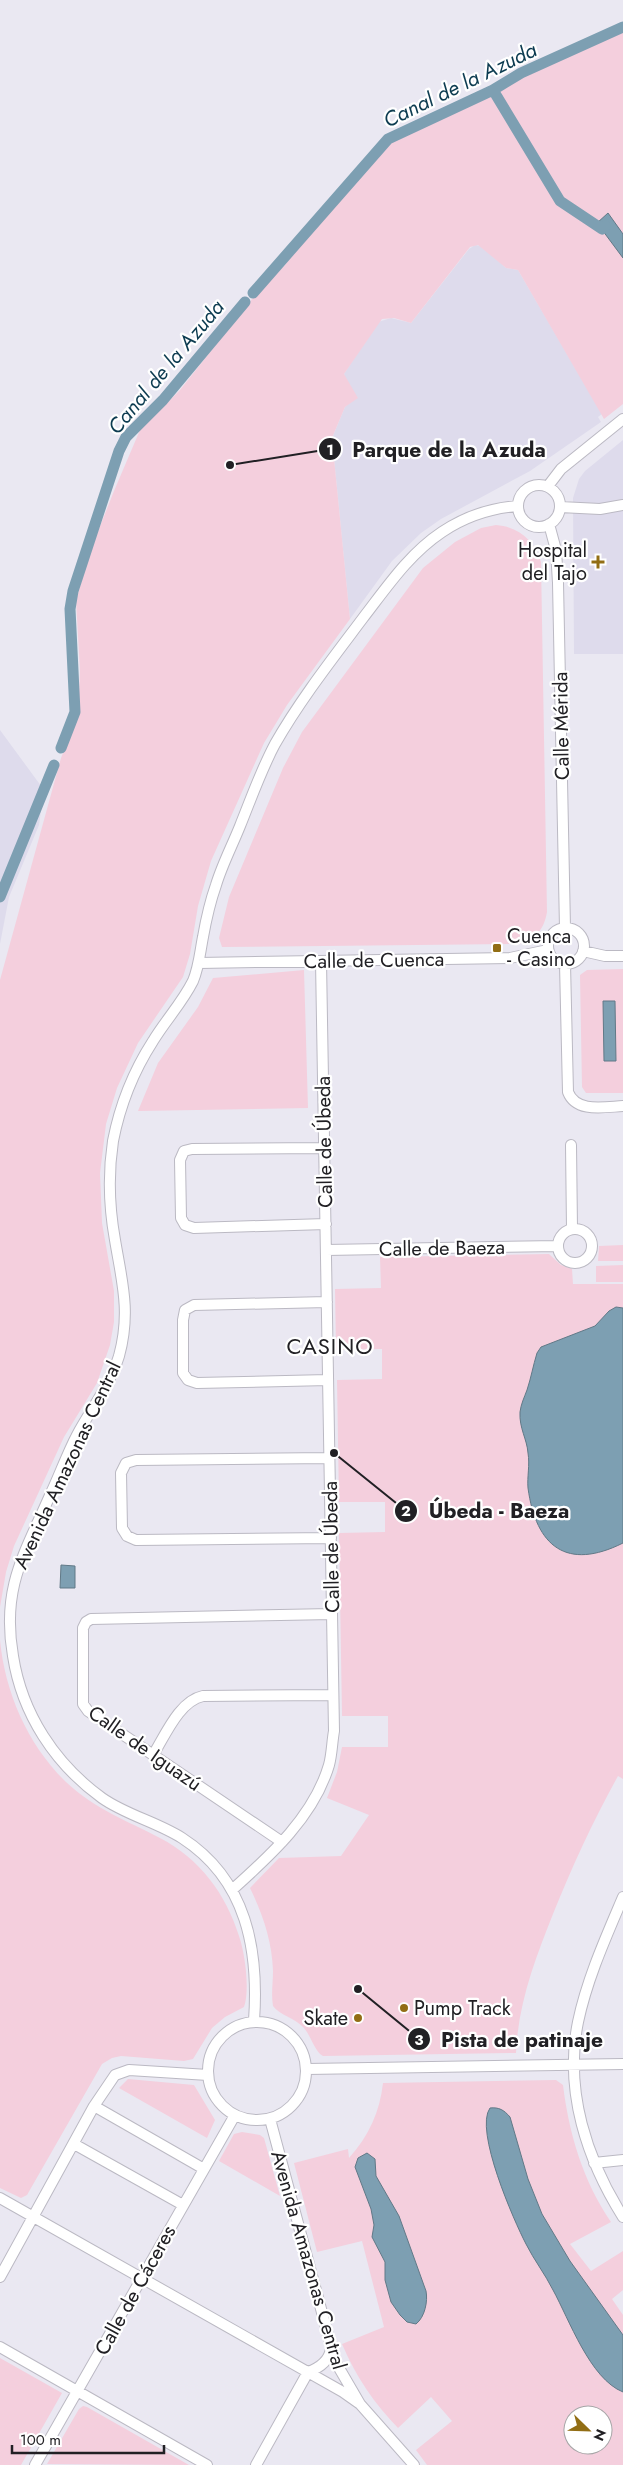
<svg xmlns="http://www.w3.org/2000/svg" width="623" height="2465" font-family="Jost,sans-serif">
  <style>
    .built { fill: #dedbec }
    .green { fill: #f4cfdd; fill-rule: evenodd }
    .water { fill: #7d9fb2; stroke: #617987 }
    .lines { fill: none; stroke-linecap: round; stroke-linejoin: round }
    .canal { stroke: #7d9fb2; stroke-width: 11 }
    .minor-casing { stroke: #bbb9c3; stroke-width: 12 }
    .minor { stroke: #fff; stroke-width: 10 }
    .poi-dot { fill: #926e15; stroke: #fff; stroke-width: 2 }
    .labels { text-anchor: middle; stroke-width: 4.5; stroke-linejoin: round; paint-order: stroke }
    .poi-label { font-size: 20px; fill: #212024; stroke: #fff; text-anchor: end }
    .street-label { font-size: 20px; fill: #212024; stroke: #fff }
    .water-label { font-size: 21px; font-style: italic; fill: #0c3b50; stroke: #fff }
    .quarter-label { font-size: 22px; letter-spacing: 1px; fill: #212024; stroke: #fff }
    .leader { fill: none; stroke: #212024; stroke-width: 2 }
    .callout-dot { fill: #212024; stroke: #fff; stroke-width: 2 }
    .mark-label { font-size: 15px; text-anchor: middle; font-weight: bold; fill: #fff }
    .callout-label { font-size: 21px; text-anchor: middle; font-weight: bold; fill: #212024; stroke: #fff; stroke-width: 4.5; stroke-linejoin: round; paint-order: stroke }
  </style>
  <rect width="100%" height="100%" fill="#eae8f2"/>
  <path class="built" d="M475,245L482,246L506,268L518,270L602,414L598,417L601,422L530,471L441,519L421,533L392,561L350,619L332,438L345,407L354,399L344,374L378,322L391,318L411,323L469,249Z
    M623,440V654H574L573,498L579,479L585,471Z
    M0,730L44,790L39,825L9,897L0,944Z"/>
  <path class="green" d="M623,31V404L604,419L518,270L506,268L478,245L470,247L411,323L394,318L382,319L344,374L358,398L345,407L332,438L350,619L287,705L264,743L211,861L198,906L190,954L183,977L138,1043L117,1088L106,1124L100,1173L102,1223L114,1291V1322L110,1345L97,1383L64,1437L14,1546L6,1572L0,1607V980L61,758L78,716L80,671L76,600L91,549L114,491L140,430L180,390L256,294L285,265L307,235L390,141L483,97L517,78Z
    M496,525C519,527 534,540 541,562L547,912C544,930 535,939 519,944L222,947L219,938L229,897L283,768L302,732L423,568L455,542L481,528Z
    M623,969V1093H586L582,1087L580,975L587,970Z
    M304,970L308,1108L138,1111L158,1063L198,1007L213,978Z
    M623,1245V1261H598L599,1246Z
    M549,1254L561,1265L572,1269L573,1284H623V1779L618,1776C593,1821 572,1867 553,1914C535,1959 518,2004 516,2053L323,2056C314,2051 311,2035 303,2027C295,2018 279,2015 273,2006C271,1995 273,1982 273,1971C272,1941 263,1915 250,1888L279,1858L341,1856L369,1815L327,1798L337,1772L342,1747H388V1716H342L339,1533L385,1532V1502H339L337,1380L382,1379V1349L336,1350L335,1289L381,1288L380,1257Z
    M623,1265V1282H596V1266Z
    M0,1640C5,1693 28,1745 66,1782C96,1810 126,1820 160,1838C200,1859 226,1894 239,1936C245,1953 250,1990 244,2007L225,2017L212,2028L193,2059L184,2061L121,2056L112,2058L102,2064L27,2195L21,2198L0,2188Z
    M128,2079L194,2085L215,2120L207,2138L119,2088Z
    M556,2080L563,2085C569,2134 583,2181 611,2222L570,2244L591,2271L623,2251V2290L612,2299L623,2315V2465H427L416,2450L452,2421L431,2397L398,2428C374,2403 356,2377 342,2344L384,2327L362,2241L317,2252L294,2163L348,2149L349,2158C369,2136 380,2111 383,2083ZM573,2415H603V2445H573Z
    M242,2132L260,2135L264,2138L280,2196L219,2161L234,2134Z
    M0,2358L62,2393L21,2465H0Z
    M83,2406L87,2407L189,2465L47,2464L79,2409Z"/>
  <path class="water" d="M608,213L623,234V258L597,223Z
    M603,1001H615L616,1061H604Z
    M616,1307L623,1308V1543C567,1571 536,1547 528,1488C527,1477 530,1465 528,1453C527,1439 519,1428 520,1412C521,1404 524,1398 527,1390C531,1378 533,1366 537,1353L541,1347L595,1326L609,1311Z
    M61,1565L75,1566V1588H60Z
    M490,2108C499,2107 504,2110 510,2117L528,2179L542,2214L570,2261L623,2335V2392C590,2379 569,2319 553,2290C545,2274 534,2260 526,2244C514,2221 474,2130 490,2108Z
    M367,2153L375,2159L376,2176L399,2216L426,2291C428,2301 425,2317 416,2324L407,2322L400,2315L391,2302L385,2280V2262L372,2237L374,2225L371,2209L355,2167L358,2158Z"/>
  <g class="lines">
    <path class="canal" d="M493,90L560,201L602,229L605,226
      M253,293L388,139L493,90L521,73L623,27
      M61,748L75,712L70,609L73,591L119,451L126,437L163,400L245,302
      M0,897L54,765"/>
    <defs>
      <path id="minor" d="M518 506a21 21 0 1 1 42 0a21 21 0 1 1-42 0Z
        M548,486L561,469L623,419
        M560,507L600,509L623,505
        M549,524L556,550L558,583L565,928
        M548 946a18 18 0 1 1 36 0a18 18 0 1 1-36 0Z
        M583,951L605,956H623
        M199,963L510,958L548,950
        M565,964L568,1092C576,1113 604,1107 623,1106
        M571,1145L572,1229
        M324,1148L192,1149L184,1151L180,1160L181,1218L185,1225L194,1228L326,1224
        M558 1246a17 17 0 1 1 34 0a17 17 0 1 1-34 0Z
        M326,1250L558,1246
        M327,1302L194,1305L185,1310L183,1320V1373L188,1380L197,1383L328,1380
        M329,1458L136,1460L126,1463L121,1473L122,1528L127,1536L136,1540L331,1538
        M153,1755C165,1736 179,1701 203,1696L333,1695
        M282,1842L88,1711L83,1704V1628L86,1622L91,1619L332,1614
        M233,1889C271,1855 314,1816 329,1765C332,1754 332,1742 334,1731L321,961
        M623,1897C606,1937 587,1979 578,2022C564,2091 587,2160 623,2217
        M254,2021C259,1950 247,1880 182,1838C157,1822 126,1815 102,1798C55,1764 22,1714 13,1656C1,1587 25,1553 51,1493C60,1474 67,1454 77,1435C91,1409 110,1385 119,1356C131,1312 122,1282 115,1240C109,1207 108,1174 113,1141C120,1105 133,1072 153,1041C165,1021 182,1003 193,981C199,967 200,952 203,937C206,920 210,902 216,885C222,865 232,846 240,826C251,799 261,770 275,744C300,700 333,658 363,618C387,587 409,554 442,532C466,516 490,508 518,506
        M208 2071a49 49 0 1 1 98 0a49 49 0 1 1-98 0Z
        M307,2069L623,2064
        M94,2106L204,2169
        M270,2119L335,2361L360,2404L414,2465
        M74,2144L183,2205
        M594,2163L623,2160
        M0,2198L343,2392L360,2404
        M0,2277L94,2106L115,2075L129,2070L208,2075
        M0,2347L207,2465
        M35,2465L235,2115
        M256,2465L308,2372C319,2368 329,2361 331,2349"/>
    </defs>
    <use href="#minor" class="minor-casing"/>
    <use href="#minor" class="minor"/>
  </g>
  <g class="poi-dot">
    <path d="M595.5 554.5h5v5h5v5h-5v5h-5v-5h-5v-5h5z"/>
    <rect x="492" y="943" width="10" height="10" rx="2.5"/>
    <circle cx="404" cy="2008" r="5"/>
    <circle cx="358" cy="2018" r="5"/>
  </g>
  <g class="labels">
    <g class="poi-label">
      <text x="587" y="557">Hospital<tspan x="587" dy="23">del Tajo</tspan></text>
      <text x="507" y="943" text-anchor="start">Cuenca<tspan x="507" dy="23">- Casino</tspan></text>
      <text x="414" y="2015" text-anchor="start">Pump Track</text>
      <text x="348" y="2025">Skate</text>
    </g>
    <g class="street-label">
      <text transform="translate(561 726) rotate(-91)" y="7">Calle Mérida</text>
      <text transform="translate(374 960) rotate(-1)" y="7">Calle de Cuenca</text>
      <text transform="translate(324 1142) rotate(-91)" y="7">Calle de Úbeda</text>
      <text transform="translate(442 1248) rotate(-1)" y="7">Calle de Baeza</text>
      <text transform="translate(67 1465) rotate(-65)" y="7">Avenida Amazonas Central</text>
      <text transform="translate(331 1547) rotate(-91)" y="7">Calle de Úbeda</text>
      <text transform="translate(145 1748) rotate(35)" y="7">Calle de Iguazú</text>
      <text transform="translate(309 2260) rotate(74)" y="7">Avenida Amazonas Central</text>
      <text transform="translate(135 2290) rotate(-61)" y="7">Calle de Cáceres</text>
    </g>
    <g class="water-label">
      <text transform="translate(460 85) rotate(-26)" y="7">Canal de la Azuda</text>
      <text transform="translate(166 367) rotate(-50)" y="7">Canal de la Azuda</text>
    </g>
    <g class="quarter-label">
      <text x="330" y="1354">CASINO</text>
    </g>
  </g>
  <path class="leader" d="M230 465L330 449M334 1453L406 1511M358 1989L419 2039"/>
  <g class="callout-dot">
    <circle cx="230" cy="465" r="5"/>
    <circle cx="334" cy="1453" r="5"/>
    <circle cx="358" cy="1989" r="5"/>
    <circle cx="330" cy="449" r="12"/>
    <circle cx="406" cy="1511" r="12"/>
    <circle cx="419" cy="2039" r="12"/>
  </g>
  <g class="mark-label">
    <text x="330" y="455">1</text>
    <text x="406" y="1516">2</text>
    <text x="419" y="2045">3</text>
  </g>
  <g class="callout-label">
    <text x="449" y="457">Parque de la Azuda</text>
    <text x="499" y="1518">Úbeda - Baeza</text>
    <text x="522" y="2047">Pista de patinaje</text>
  </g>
  <g transform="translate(588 2430) rotate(113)"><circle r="24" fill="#ffffff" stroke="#a6a6a7"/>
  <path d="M0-4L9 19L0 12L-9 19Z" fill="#926e15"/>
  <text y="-8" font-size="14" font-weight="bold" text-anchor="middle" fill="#212024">N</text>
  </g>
  <path d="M12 2445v8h152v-8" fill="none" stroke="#212024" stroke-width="2.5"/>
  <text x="20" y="2445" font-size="15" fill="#212024" stroke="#ffffff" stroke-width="4" paint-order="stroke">100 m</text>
</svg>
